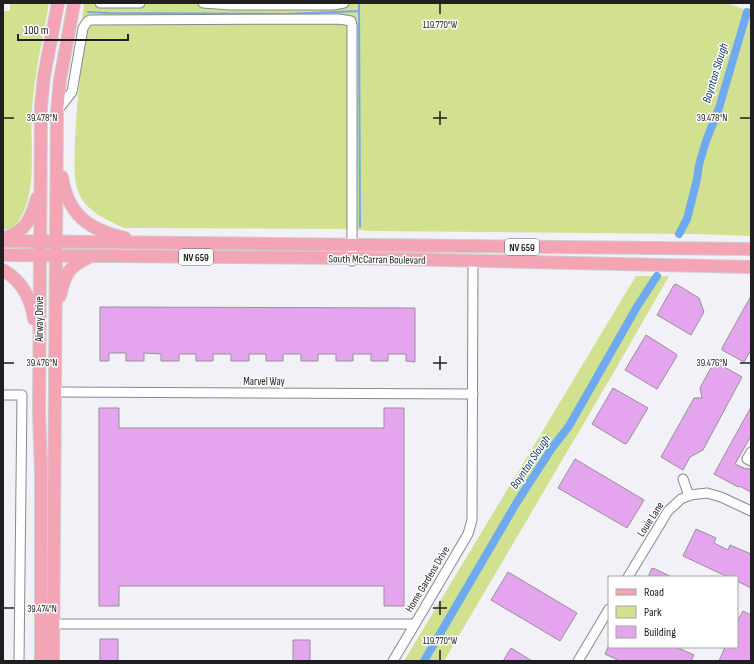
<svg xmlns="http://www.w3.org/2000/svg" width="754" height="664" font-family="'Sofia Sans Condensed',sans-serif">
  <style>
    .green { fill: #d1e18f }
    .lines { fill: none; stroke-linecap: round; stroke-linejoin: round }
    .stream { stroke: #6eaaf1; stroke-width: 2 }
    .canal { stroke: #6eaaf1; stroke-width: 8 }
    .building { fill: #e4a5ee; stroke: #959196 }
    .minor-casing { stroke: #88898e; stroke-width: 11 }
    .major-casing { stroke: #cecece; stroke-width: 14 }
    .minor { stroke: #fff; stroke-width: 9 }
    .major { stroke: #f3a4b5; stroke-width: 12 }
    .ticks { fill: none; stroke: #1f1f21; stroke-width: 1.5 }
    .labels { text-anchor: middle; stroke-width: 3; stroke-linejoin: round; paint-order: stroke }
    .shield { fill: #fff; stroke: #626264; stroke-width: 1 }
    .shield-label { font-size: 10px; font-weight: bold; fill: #1f1f21 }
    .street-label { font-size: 11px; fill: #1f1f21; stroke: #fff }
    .water-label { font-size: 12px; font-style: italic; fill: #06315d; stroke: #fff }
    .ticks-label { font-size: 10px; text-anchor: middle; fill: #1f1f21; stroke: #fff; stroke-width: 3; stroke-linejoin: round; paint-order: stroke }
  </style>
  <rect width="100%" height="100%" fill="#f1f1f7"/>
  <path class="green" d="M10,3H49C43,39 34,74 32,111C30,140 35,171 28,199C26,207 19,224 12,228C9,229 6,229 3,229V11H10Z
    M84,3H727L751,12V236L695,234L374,231L355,230L354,229L124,228C109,221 88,212 80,196C72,178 75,160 75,141C77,105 79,70 87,35L81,30Z
    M636,276H669L611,377L444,661H404Z"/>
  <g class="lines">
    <path class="stream" d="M359,3L360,227
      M88,12L108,13L286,14L359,11"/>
    <path class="canal" d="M679,234L687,219L697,179L699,165L706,141L719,108L747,12
      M424,661L517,502L552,448L569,426L638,305L657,276"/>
  </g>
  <path class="building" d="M676,284L699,298L704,312L691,335L657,315L674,285Z
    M751,296V350L744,362L722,350V348Z
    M100,307L415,308V362L406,361V354H388V361H371V354H353V361H336V354H318V361H301V354H283V361H266V354H249V361H231V354H213V361H196V354H179V361H161V354L144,353V361H126V353H109V361H100Z
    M646,335L676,354L677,356L657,389L625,370Z
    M716,362L742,377L703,450L690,457L683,470L661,457L694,398H702L700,388L713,364Z
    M613,388L648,408L627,443L625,444L592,424Z
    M751,407V436L735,464L746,469L747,468L751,470V492L739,486L738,487L714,474Z
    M99,408H119V428H384V408H404V606H384V586H119V606H99Z
    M575,459L644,500L627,528L558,488Z
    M696,529L716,538L714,543L728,550L730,545L751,554V588L737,581V577H728L683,556Z
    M652,568L655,569L672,577H648Z
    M508,572L577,613L560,641L491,600Z
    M743,611L751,615V661H719L725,647H737V622Z
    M100,639H118V661H100Z
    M293,640H310V661H293Z
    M608,647H676L694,655L691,661H620L605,654Z
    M511,648L532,661H503Z"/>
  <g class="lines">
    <defs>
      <path id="minor" d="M100,3H140
        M203,3L230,5H333L344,3
        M57,111L72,92L83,28L87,22L90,20L339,19L351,21L352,25V261
        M56,392L473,394
        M3,395H22L19,661
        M751,452L747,459L751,461
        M683,479L689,496
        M628,577L668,511L681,499L690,495L707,493L721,497L751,511
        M53,624H415L468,534L472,520L473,260
        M393,661L415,624
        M578,661L609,609"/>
      <path id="major" d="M62,177C68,215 89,230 125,238
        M3,238C25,233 31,219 37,198
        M3,241L751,249
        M3,255L352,258L751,267
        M3,270C22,281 31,298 34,319
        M60,296C65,274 68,267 89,257
        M41,661V472L39,411L41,106L44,76L58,3
        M53,661L57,111L60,80L74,3"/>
    </defs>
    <use href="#minor" class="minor-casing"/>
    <use href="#major" class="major-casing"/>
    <use href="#minor" class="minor"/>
    <use href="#major" class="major"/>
  </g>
  <path class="ticks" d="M440,4V14M440,111V125M4,118H14M433,118H447M740,118H750M440,356V370M4,363H14M433,363H447M740,363H750M440,601V615M4,608H14M433,608H447M440,650V660"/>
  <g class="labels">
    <g class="shield">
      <rect x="505" y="239" width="34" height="16" rx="3"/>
      <rect x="179" y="249" width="34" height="16" rx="3"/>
    </g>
    <g class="shield-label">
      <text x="522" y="251">NV 659</text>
      <text x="196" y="261">NV 659</text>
    </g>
    <g class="street-label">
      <text transform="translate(377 259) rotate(1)" y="4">South McCarran Boulevard</text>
      <text transform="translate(39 319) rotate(-90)" y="4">Airway Drive</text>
      <text x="264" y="385">Marvel Way</text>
      <text transform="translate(650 519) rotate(-57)" y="4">Louie Lane</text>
      <text transform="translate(427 579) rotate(-59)" y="4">Home Gardens Drive</text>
    </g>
    <g class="water-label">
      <text transform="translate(715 73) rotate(-73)" y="4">Boynton Slough</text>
      <text transform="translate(530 462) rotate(-56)" y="4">Boynton Slough</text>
    </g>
  </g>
  <g class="ticks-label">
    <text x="440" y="28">119.770°W</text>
    <text x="42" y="121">39.478°N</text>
    <text x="712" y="121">39.478°N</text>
    <text x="42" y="366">39.476°N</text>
    <text x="712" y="366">39.476°N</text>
    <text x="42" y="612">39.474°N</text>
    <text x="440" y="644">119.770°W</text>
  </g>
  <rect width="754" height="664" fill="none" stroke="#1f1f21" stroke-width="8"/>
  <rect x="608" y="576" width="130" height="72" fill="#ffffff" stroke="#a5a5a6"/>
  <rect x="616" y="589" width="20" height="6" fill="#f3a4b5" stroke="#a5a5a6"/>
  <text x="644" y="596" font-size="12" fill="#1f1f21">Road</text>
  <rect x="616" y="606" width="20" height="12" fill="#d1e18f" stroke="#a5a5a6"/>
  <text x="644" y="616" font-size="12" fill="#1f1f21">Park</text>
  <rect x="616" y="626" width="20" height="12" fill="#e4a5ee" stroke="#a5a5a6"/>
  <text x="644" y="636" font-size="12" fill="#1f1f21">Building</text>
  <path d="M18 34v6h110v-6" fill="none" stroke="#1f1f21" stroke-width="2"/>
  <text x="24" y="34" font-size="12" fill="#1f1f21" stroke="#ffffff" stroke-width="3" paint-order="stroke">100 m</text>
</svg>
